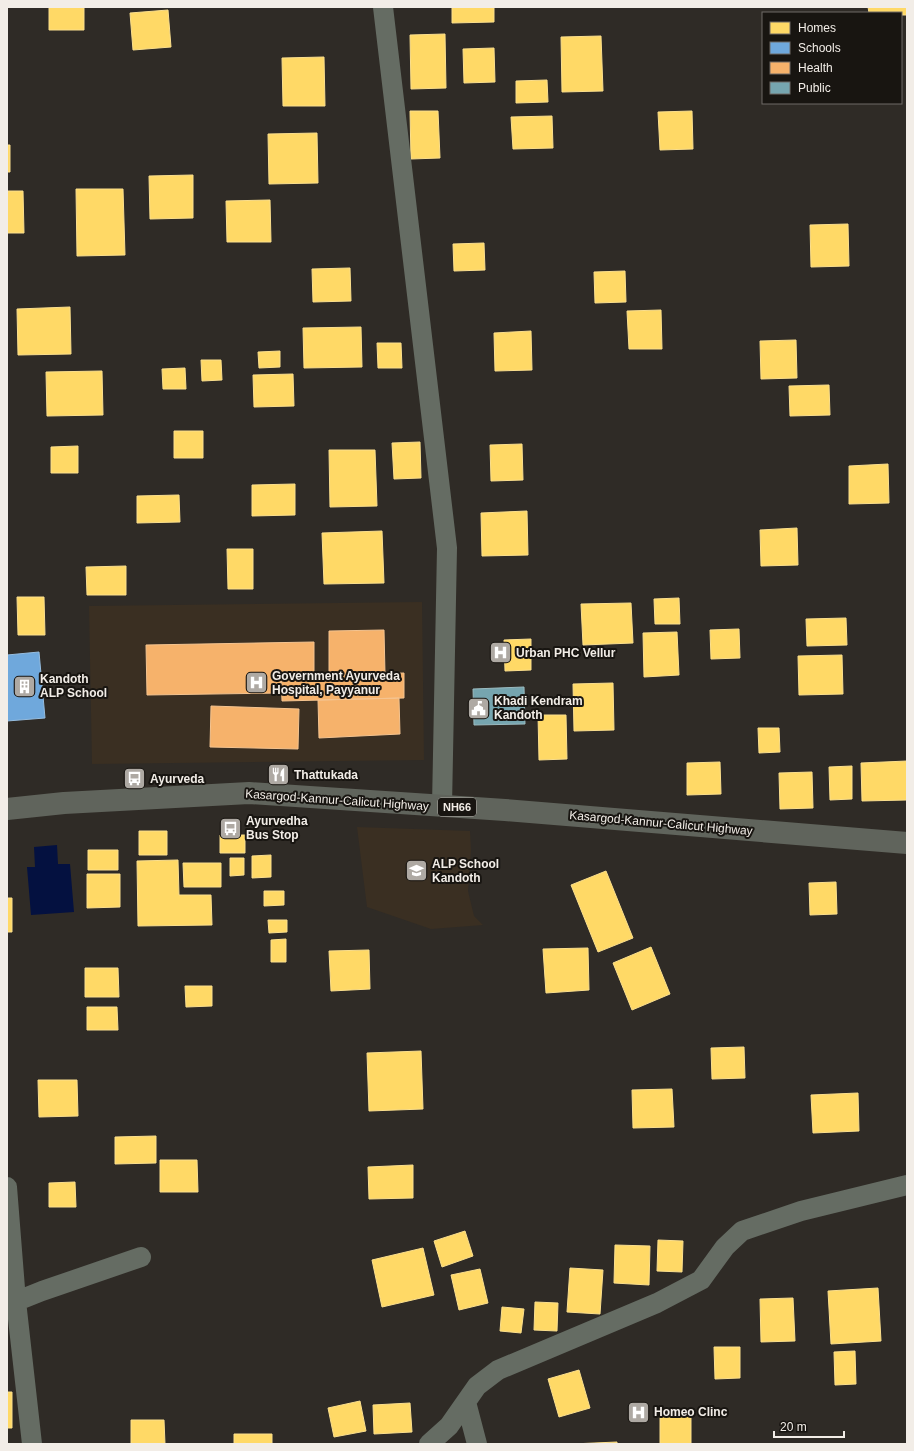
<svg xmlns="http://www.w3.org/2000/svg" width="914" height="1451" font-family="Helvetica,sans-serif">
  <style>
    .built { fill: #3a2f22 }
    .water { fill: #041140 }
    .homes { fill: #ffd966; stroke: #fbdf8d }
    .schools { fill: #6fa8dc; stroke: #96bddf }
    .health { fill: #f6b26b; stroke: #f5c490 }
    .public { fill: #76a5af; stroke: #9bbbc0 }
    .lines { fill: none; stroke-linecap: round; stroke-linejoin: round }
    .minor { stroke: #656c63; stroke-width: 20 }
    .trunk { stroke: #60645c; stroke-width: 22 }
    .labels { text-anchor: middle; stroke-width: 4; stroke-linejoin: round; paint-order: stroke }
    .shield { fill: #181511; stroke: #b1aca7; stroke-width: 1 }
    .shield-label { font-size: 11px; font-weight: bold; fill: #f2ede7 }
    .poi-label { font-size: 12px; font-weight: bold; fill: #f2ede7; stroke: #181511; text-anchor: start }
    .street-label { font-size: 12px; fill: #f2ede7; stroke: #181511 }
  </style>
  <rect width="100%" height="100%" fill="#2f2b26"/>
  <path class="built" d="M422,602L424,760L92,764L89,606Z
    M357,827L470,831L471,851L468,891L474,916L483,925L431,929L367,907Z"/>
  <path class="water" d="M57,845L58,864H70L74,912L31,915L27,867H35L34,847Z"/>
  <path class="homes" d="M49,7H84V30H49Z
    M452,7H494V22L452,23Z
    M868,7H907V15H901V13H869Z
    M168,10L171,47L133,50L130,13Z
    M445,34L446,88L411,89L410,35Z
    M601,36L603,91L562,92L561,37Z
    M494,48L495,82L464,83L463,49Z
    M324,57L325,106H283L282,58Z
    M547,80L548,102L516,103V81Z
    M410,111H438L440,158L411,159Z
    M692,111L693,149L660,150L658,112Z
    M552,116L553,148L513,149L511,117Z
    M317,133L318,183L269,184L268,134Z
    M7,145H10V172H7Z
    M193,175V218L150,219L149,176Z
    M76,189H123L125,255L77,256Z
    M7,191H23L24,233H7Z
    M270,200L271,242H227L226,201Z
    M848,224L849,266L811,267L810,225Z
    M484,243L485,270L454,271L453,244Z
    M350,268L351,301L313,302L312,269Z
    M625,271L626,302L595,303L594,272Z
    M70,307L71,354L18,355L17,309Z
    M661,310L662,349H629L627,311Z
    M361,327L362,367L304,368L303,328Z
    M531,331L532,370L495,371L494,333Z
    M796,340L797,378L761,379L760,341Z
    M377,343H401L402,368H378Z
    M280,351V367L259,368L258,352Z
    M201,360H221L222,380L202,381Z
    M185,368L186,389H163L162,369Z
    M102,371L103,415L47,416L46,372Z
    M293,374L294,406L254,407L253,375Z
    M829,385L830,415L790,416L789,386Z
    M174,431H203V458H174Z
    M420,442L421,478L394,479L392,443Z
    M522,444L523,480L491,481L490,445Z
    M78,446V473H51V447Z
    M329,450H375L377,506L330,507Z
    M888,464L889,503L849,504V466Z
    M295,484V515L252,516V485Z
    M179,495L180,522L137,523V496Z
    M527,511L528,555L482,556L481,513Z
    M797,528L798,565L761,566L760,530Z
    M382,531L384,583L324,584L322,533Z
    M227,549H253V589H228Z
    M126,566V595H87L86,567Z
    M17,597H44L45,635H18Z
    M679,598L680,624H655L654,599Z
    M631,603L633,643L583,645L581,604Z
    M846,618L847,645L807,646L806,619Z
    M739,629L740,658L711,659L710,630Z
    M677,632L679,675L644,677L643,633Z
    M531,639V670L505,671L504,640Z
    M842,655L843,694L799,695L798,656Z
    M613,683L614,730L574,731L573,684Z
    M538,715H566L567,759L539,760Z
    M758,728H779L780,752L759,753Z
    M907,761V800L862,801L861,763Z
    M720,762L721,794L687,795V763Z
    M852,766V799L830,800L829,767Z
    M812,772L813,808L780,809L779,773Z
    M139,831H167V855H139Z
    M220,835H245V853H220Z
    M88,850H118V870H88Z
    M271,855V877L252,878V856Z
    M230,858H244V875L230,876Z
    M178,860L179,895H211L212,925L138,926L137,861Z
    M183,863H221V887H184Z
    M606,871L633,938L598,952L571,885Z
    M87,874H120V907L87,908Z
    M836,882L837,914L810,915L809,883Z
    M264,891H284V905L264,906Z
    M7,898H12V932H7Z
    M268,920H287V932L269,933Z
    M286,939V962H271V940Z
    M651,947L670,994L632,1010L613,963Z
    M588,948L589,990L546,993L543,949Z
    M369,950L370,989L331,991L329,951Z
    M85,968H118L119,997H85Z
    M185,986H212V1006L186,1007Z
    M87,1007H117L118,1030H87Z
    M744,1047L745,1078L712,1079L711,1048Z
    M421,1051L423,1109L369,1111L367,1053Z
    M38,1080H77L78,1116L39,1117Z
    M672,1089L674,1127L633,1128L632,1090Z
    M858,1093L859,1131L813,1133L811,1095Z
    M156,1136V1163L115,1164V1137Z
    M160,1160H197L198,1192H160Z
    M413,1165V1198L369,1199L368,1167Z
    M75,1182L76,1207H49V1183Z
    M465,1231L473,1256L442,1267L434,1241Z
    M658,1240L683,1241L682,1272L657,1271Z
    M615,1245L650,1246L649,1285L614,1283Z
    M423,1248L434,1295L382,1307L372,1260Z
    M570,1268L603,1270L600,1314L567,1312Z
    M480,1269L488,1303L459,1310L451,1275Z
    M878,1288L881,1341L831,1344L828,1291Z
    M793,1298L795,1341L761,1342L760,1299Z
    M535,1302L558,1303L557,1331L534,1330Z
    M502,1307L524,1309L521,1333L500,1331Z
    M714,1347H740V1378L715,1379Z
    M855,1351L856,1384L835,1385L834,1352Z
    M579,1370L590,1408L559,1417L548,1379Z
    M7,1392H12V1428H7Z
    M360,1401L366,1431L334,1437L328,1408Z
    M410,1403L412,1432L374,1434L373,1405Z
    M660,1416H691V1444H660Z
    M131,1420H164L165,1444H131Z
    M234,1434H272V1444H234Z
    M617,1442V1444H572Z"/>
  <path class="schools" d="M39,652L45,718L7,721V655Z"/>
  <path class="health" d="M384,630L385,674L329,675V631Z
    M314,642V675L281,676V693L147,695L146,645Z
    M404,673V698L282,701L281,676Z
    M399,698L400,734L319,738L318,700Z
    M211,706L299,709L298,749L210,747Z"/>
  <path class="public" d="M524,687L525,724L474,725L473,689Z"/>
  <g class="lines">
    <path class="minor" d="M383,7L447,548L442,806
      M7,1187L16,1301L32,1444
      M7,1305L42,1291L141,1257
      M466,1402L477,1444
      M429,1444L449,1426L477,1386L498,1370L657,1303L701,1280L725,1247L742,1231L801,1211L907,1185"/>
    <path class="trunk" d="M7,809L64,803L249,793L505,810L907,843"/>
  </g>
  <defs>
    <symbol id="hospital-square" viewBox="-11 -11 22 22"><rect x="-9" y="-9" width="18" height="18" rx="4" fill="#aea9a3" stroke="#181511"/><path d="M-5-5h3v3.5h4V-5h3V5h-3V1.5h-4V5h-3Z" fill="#fff"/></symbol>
    <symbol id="building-square" viewBox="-11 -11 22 22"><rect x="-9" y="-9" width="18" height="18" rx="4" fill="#aea9a3" stroke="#181511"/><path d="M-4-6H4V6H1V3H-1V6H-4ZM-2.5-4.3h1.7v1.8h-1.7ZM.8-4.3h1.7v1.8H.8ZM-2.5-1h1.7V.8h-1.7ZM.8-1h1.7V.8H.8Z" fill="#fff"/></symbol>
    <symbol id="civic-square" viewBox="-11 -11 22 22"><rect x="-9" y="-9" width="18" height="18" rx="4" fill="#aea9a3" stroke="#181511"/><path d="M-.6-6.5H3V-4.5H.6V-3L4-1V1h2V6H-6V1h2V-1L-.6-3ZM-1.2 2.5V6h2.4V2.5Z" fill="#fff"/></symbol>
    <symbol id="restaurant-square" viewBox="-11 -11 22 22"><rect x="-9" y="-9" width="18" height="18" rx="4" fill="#aea9a3" stroke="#181511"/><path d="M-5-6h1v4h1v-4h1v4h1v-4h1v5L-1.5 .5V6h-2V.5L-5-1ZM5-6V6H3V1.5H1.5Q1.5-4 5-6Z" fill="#fff"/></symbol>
    <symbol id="bus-square" viewBox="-11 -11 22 22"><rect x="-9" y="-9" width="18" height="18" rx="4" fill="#aea9a3" stroke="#181511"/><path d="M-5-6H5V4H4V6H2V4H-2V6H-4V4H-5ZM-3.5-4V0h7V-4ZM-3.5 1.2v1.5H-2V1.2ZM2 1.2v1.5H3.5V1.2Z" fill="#fff"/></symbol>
    <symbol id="school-square" viewBox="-11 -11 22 22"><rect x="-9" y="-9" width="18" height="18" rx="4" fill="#aea9a3" stroke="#181511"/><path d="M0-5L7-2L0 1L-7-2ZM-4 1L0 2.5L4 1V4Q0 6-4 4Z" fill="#fff"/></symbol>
  </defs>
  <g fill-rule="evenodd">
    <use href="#hospital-square" x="488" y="640" width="25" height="25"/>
    <use href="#hospital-square" x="244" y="670" width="25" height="25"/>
    <use href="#building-square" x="12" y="674" width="25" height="25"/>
    <use href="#civic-square" x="466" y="696" width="25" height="25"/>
    <use href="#restaurant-square" x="266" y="762" width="25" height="25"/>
    <use href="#bus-square" x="122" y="766" width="25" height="25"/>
    <use href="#bus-square" x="218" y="816" width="25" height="25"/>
    <use href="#school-square" x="404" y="858" width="25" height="25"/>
    <use href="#hospital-square" x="626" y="1400" width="25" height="25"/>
  </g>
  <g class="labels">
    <rect class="shield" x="438" y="798" width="38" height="18" rx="3"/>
    <g class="shield-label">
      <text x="457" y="811">NH66</text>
    </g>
    <g class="poi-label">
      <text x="516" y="657">Urban PHC Vellur</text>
      <text x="272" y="680">Government Ayurveda<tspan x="272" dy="14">Hospital, Payyanur</tspan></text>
      <text x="40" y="683">Kandoth<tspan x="40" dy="14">ALP School</tspan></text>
      <text x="494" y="705">Khadi Kendram<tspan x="494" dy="14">Kandoth</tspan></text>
      <text x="294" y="779">Thattukada</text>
      <text x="150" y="783">Ayurveda</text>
      <text x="246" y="825">Ayurvedha<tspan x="246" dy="14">Bus Stop</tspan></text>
      <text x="432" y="868">ALP School<tspan x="432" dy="14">Kandoth</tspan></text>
      <text x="654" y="1416">Homeo Clinc</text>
    </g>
    <g class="street-label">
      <text transform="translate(337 800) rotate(4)" y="4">Kasargod-Kannur-Calicut Highway</text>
      <text transform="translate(661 823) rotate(5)" y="4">Kasargod-Kannur-Calicut Highway</text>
    </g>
  </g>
  <rect width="914" height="1451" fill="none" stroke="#f2ede7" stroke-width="16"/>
  <rect x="762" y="12" width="140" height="92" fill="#181511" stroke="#6f6b67"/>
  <rect x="770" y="22" width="20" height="12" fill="#ffd966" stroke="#6f6b67"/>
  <text x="798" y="32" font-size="12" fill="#f2ede7">Homes</text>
  <rect x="770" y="42" width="20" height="12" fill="#6fa8dc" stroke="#6f6b67"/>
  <text x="798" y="52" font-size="12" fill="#f2ede7">Schools</text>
  <rect x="770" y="62" width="20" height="12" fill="#f6b26b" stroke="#6f6b67"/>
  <text x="798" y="72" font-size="12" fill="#f2ede7">Health</text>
  <rect x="770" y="82" width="20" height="12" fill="#76a5af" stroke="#6f6b67"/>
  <text x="798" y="92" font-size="12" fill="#f2ede7">Public</text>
  <path d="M774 1431v6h70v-6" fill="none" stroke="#f2ede7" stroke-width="2"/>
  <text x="780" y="1431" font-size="12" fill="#f2ede7" stroke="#181511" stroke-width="3" paint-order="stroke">20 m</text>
</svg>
